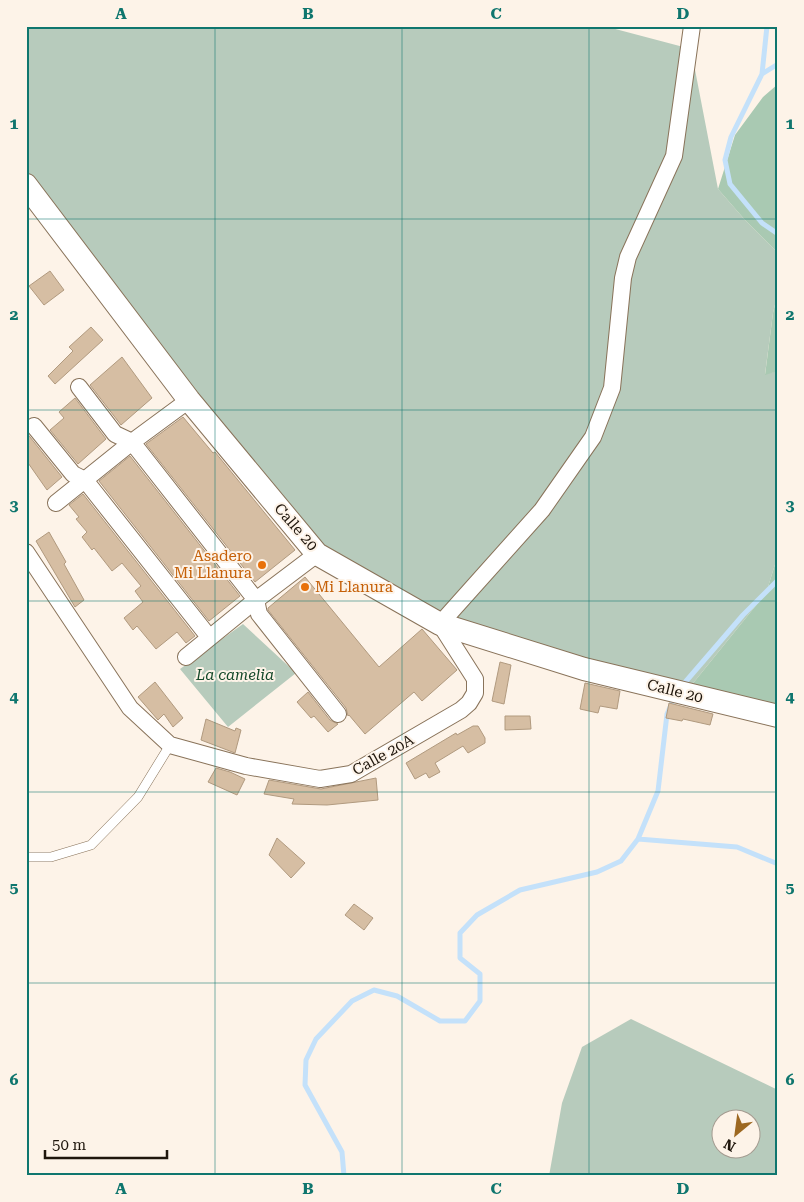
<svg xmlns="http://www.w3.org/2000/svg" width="804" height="1202" font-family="'Roboto Serif',serif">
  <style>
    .green { fill: #b7cbbc; fill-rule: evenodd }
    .forest { fill: #a9c9b2 }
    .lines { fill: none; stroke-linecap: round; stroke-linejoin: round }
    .stream { stroke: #c4e1fa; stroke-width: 5 }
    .building { fill: #d6bea3; stroke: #b19a7f }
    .lane-casing { stroke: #89735a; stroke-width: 10 }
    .street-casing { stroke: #89735a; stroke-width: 18 }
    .secondary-casing { stroke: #89735a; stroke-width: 24 }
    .lane { stroke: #fff; stroke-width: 9 }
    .street { stroke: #fff; stroke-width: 16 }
    .secondary { stroke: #fff; stroke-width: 22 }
    .grid { fill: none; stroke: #0f766e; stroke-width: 1; stroke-opacity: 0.55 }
    .food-dot { fill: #e8710a; stroke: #fdf3e8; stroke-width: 2 }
    .labels { text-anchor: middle; stroke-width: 4; stroke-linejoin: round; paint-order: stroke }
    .street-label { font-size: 15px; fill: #1f160c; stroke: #fdf3e8 }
    .food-label { font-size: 15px; fill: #c56008; stroke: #fdf3e8; text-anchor: end }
    .park-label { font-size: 15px; font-style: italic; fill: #14492a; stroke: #fdf3e8 }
    .neatline { fill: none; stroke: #0f766e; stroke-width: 2 }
    .grid-label { font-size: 16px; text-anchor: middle; font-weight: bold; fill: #0f766e }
  </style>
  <rect width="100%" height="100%" fill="#fdf3e8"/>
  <path class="green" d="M26,26H604L691,49L718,189L745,220L778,253V292L773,313L765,374L778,371V555L766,593L690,687L457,622L296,531L26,189Z
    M243,624L296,673L228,727L180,669Z
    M631,1019L778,1090V1176H549L562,1103L582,1047ZM722,1120H752V1150H722Z"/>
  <path class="forest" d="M778,84V253L745,220L718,189L735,135L763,97Z
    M778,292V371L765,375L773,313Z
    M778,555V705L690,687L766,593Z"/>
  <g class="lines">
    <path class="stream" d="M778,64L762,74L731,137L725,160L730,184L762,223L778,234
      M762,74L767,26
      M681,687L743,615L778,580
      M638,839L737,847L778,864
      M344,1176L342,1152L305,1085L306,1060L316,1039L352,1001L374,990L397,996L440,1021H465L480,1001V974L460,958V933L477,915L520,890L597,872L621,861L638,839L658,791L667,714L675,696"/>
  </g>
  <path class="building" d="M50,271L64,290L44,305L29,286Z
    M91,327L103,340L55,384L48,376L73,351L69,347Z
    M122,357L152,398L121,425L90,385Z
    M75,398L106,439L78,464L50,430L64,418L59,412Z
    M183,417L213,453L215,452L295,550L255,582L146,444Z
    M26,432L62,477L47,490L26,460Z
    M130,456L240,596L209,621L99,481Z
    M83,494L195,636L186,643L177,632L156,649L137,626L133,630L124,618L143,602L135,591L141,586L122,563L112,571L94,548L92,550L82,537L87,532L76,519L79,517L69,505Z
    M49,532L66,562L64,564L84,600L75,607L36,541Z
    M305,577L379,667L422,629L457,670L422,701L414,692L365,734L349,715L348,716L346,708L268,610V608Z
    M500,662L511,665L504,704L492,701Z
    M155,682L183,718L173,727L164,714L158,720L138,697Z
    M585,683L620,691L617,709L600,706L598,713L580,709Z
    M308,692L330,720L338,724L328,732L314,716L311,718L297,702Z
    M669,703L713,714L710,725L683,719L682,721L666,718Z
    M505,716H530L531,729L505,730Z
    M206,719L235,731L236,728L241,730L235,753L201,740Z
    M473,726H478L485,738V743L468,753L463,746L435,763L440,772L429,778L426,773L415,779L406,763L456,733L457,735Z
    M216,768L230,772L245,779L237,795L208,782Z
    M376,778L378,800L327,805L292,804L294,799L264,794L269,780L321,789Z
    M277,838L305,863L291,878L269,855Z
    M354,904L373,918L364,930L345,915Z"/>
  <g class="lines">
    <defs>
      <path id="lane" d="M26,857H51L91,845L138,797L170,745"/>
      <path id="street" d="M79,387L115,434L132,442L256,600L259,614L338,714
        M34,426L73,474L85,480L209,637
        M56,503L132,442L189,400
        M26,552L130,708L170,745L246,766L320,779L351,774L461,710L469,703L475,693V679L440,624L542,510L593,437L612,388L623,278L628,257L674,156L692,26
        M186,657L256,600L317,554"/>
      <path id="secondary" d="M26,185L189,400L317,554L440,624L584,669L778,716"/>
    </defs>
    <use href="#lane" class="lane-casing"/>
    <use href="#street" class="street-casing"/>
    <use href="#secondary" class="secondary-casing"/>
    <use href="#lane" class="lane"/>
    <use href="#street" class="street"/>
    <use href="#secondary" class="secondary"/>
  </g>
  <path class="grid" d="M215,26V1176M402,26V1176M589,26V1176M26,219H778M26,410H778M26,601H778M26,792H778M26,983H778"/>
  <g class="food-dot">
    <circle cx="262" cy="565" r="5"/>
    <circle cx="305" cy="587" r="5"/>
  </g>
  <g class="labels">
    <g class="street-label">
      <text transform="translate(296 527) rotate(49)" y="5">Calle 20</text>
      <text transform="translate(675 691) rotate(14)" y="5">Calle 20</text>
      <text transform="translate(383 755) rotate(-29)" y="5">Calle 20A</text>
    </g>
    <g class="food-label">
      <text x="252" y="561">Asadero<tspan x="252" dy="17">Mi Llanura</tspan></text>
      <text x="315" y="592" text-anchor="start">Mi Llanura</text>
    </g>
    <g class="park-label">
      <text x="235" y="680">La camelia</text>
    </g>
  </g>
  <rect width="804" height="1202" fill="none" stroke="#fdf3e8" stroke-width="55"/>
  <g transform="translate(736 1134) rotate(209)"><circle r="24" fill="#fdf3e8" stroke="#a49b90"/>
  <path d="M0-4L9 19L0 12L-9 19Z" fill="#9d6821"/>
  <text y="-8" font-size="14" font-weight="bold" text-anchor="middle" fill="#1f160c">N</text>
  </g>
  <path d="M45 1150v8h122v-8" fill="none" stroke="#1f160c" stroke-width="2.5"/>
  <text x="52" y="1150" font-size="15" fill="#1f160c" stroke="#fdf3e8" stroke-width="4" paint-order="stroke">50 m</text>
  <rect x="28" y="28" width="748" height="1146" class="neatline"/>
  <g class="grid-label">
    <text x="121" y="19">A</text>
    <text x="308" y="19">B</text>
    <text x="496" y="19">C</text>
    <text x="683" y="19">D</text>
    <text x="14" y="129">1</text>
    <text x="790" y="129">1</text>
    <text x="14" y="320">2</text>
    <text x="790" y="320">2</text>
    <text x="14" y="511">3</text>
    <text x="790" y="511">3</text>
    <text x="14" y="702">4</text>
    <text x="790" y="702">4</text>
    <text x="14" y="893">5</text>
    <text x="790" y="893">5</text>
    <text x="14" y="1085">6</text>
    <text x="790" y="1085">6</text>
    <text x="121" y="1194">A</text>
    <text x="308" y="1194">B</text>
    <text x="496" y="1194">C</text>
    <text x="683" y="1194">D</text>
  </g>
</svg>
